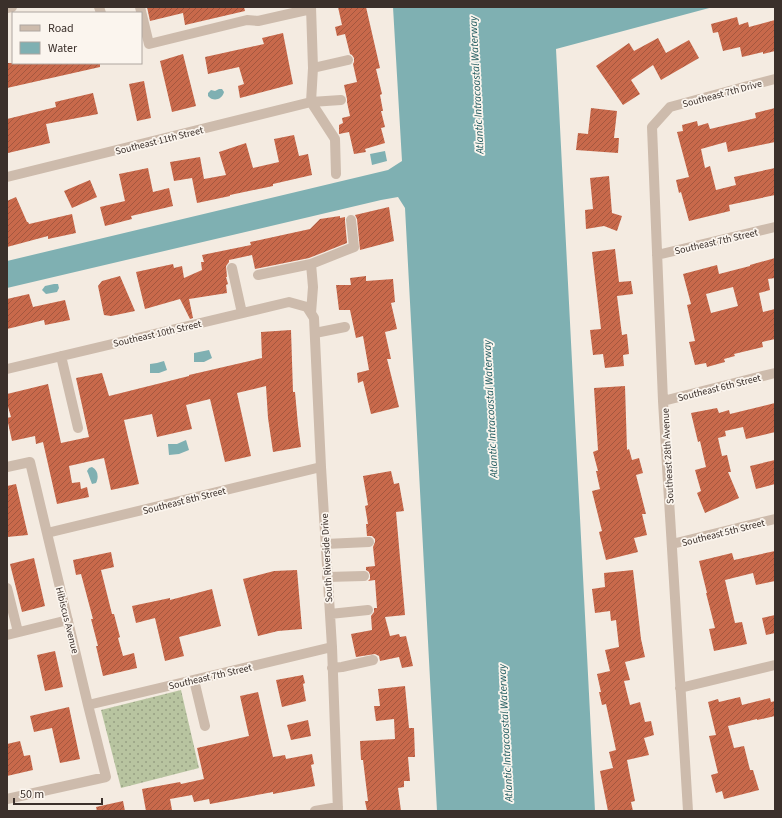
<svg xmlns="http://www.w3.org/2000/svg" width="782" height="818" font-family="'Source Sans 3',sans-serif">
  <style>
    .grass { fill: url(#grass-dots) }
    .water { fill: #7fb0b2 }
    .building { fill: url(#building-hatch); fill-rule: evenodd }
    .lines { fill: none; stroke-linecap: round; stroke-linejoin: round }
    .minor { stroke: #cdbbac; stroke-width: 10 }
    .labels { text-anchor: middle; stroke-width: 3.5; stroke-linejoin: round; paint-order: stroke }
    .street-label { font-size: 10px; fill: #3b302b; stroke: #fbf5ee }
    .water-label { font-size: 11px; font-style: italic; fill: #1f5a5e; stroke: #fbf5ee }
  </style>
  <defs>
    <pattern id="grass-dots" width="8" height="8" patternUnits="userSpaceOnUse"><rect width="8" height="8" fill="#b8c4a0"/><path d="M2 2h.1M6 6h.1" fill="none" stroke="#97a083" stroke-width="1.8" stroke-linecap="round"/></pattern>
    <pattern id="building-hatch" width="6" height="6" patternUnits="userSpaceOnUse"><rect width="6" height="6" fill="#c8694b"/><path d="M-1 1l2-2M0 6l6-6M5 7l2-2" fill="none" stroke="#a4573f"/></pattern>
  </defs>
  <rect width="100%" height="100%" fill="#f4ebe1"/>
  <path class="grass" d="M181,690L199,768L121,788L101,710Z"/>
  <path class="water" d="M393,7H713L556,49L595,811H437L405,208L398,197L381,200L7,288V261L388,170L402,161Z
    M219,89H222L224,92C222,100 213,102 208,96V93L211,90L215,91Z
    M385,151L387,161L372,165L370,154Z
    M54,284H58L59,288L57,292L46,294L42,290L45,286Z
    M209,350L212,358L204,362H194V353Z
    M164,361L167,370L159,373H150V364L157,363Z
    M186,440L189,450L179,454L169,455L168,444H177Z
    M92,467C98,470 99,477 96,483L92,484C90,479 89,475 87,471L89,468Z"/>
  <path class="building" d="M147,7H244L245,11L185,25L183,13L150,21Z
    M338,7H366L380,68L376,69L382,94L380,95L383,111H381L385,127L381,128L385,143L365,149L366,152L354,154L349,132L339,134V125L343,123L342,118L350,116L347,102V99L344,85L357,82L353,64L354,62V58L352,55L350,54L345,34L337,36L335,27L342,25Z
    M737,17L739,25L748,22L749,27L775,20V51L763,54V52L742,57L740,47L723,51L718,32L713,33L711,24Z
    M283,33L293,84L240,98L238,86L244,84L239,67L208,74L205,57L264,44L262,38Z
    M658,38L666,53L689,40L699,58L661,80L653,65L631,80L640,94L623,105L596,66L629,43L634,51Z
    M183,54L196,106L172,112L160,61Z
    M7,63H100V67L7,88Z
    M144,81L151,118L137,121L129,84Z
    M93,93L98,114L46,124L50,143L8,153L7,148V119L56,107L55,102Z
    M591,108L617,111L614,138H619L618,153L576,150L578,133L588,134Z
    M775,108V142L728,152L726,142L701,149L705,168L710,166L716,190L736,185L734,177L775,168V195L729,205L730,211L689,221L681,192L679,193L676,180L689,177L677,132L683,131L682,125L697,121L698,126L708,123L710,129L756,118L755,113Z
    M294,135L299,156L308,154L312,175L273,184V186L230,195V196L197,203L192,178L174,181L170,162L200,157L204,179L226,175L219,152L246,143L253,168L279,162L274,139Z
    M148,168L153,192L169,188L173,206L131,216L132,219L105,226L100,207L125,201L119,174Z
    M609,176L612,213L622,216L617,231L604,226L586,229L585,210L593,209L590,178Z
    M90,180L97,197L72,208L64,191Z
    M16,197L27,222H28L29,224L72,214L76,233L48,239V236L7,247V201Z
    M389,207L394,241L360,250L357,219L355,215Z
    M340,216V218L345,217V221L347,243L309,258L255,269L252,255L229,260V262L226,266L227,277H226L228,284L226,285L227,293L189,299L193,318L190,319L180,299L145,309L136,272L173,264L174,268L182,266L184,278L202,270L201,262H204L202,255L251,245L250,242L310,229L320,219Z
    M615,249L619,282L631,281L633,294L617,296L622,335L627,334L629,354L623,355L624,366L605,368L603,354L593,355L590,330L601,329L592,252Z
    M775,258V278L768,279L770,290L759,293L763,312L775,309V339L762,342L763,347L734,354L735,356L724,359L725,362L707,367L706,363L695,365L689,342L695,341L687,305L691,304L683,274L717,265L719,274L750,266V265ZM733,287L738,306L711,313L706,294Z
    M120,276L135,311L111,316L104,315L98,286L102,281Z
    M366,276V281L393,279L395,302L391,303L397,329L385,332L391,359H387L399,407L371,414L363,381L358,383L357,373L369,370L363,336L356,338L350,310H339L336,285H351L350,278Z
    M29,294L33,307L65,300L70,320L45,325L44,320L7,329V299Z
    M291,330L293,392H295L298,425L301,447L273,452L268,418L266,386L237,393L251,456L225,462L210,399L186,405L192,429L157,437L152,414L124,420L139,484L111,490L104,458L69,466L72,483L80,482L81,489L87,487L89,497L57,504L43,442L36,444L35,436L12,441L7,418L11,417L7,403V394L48,384L61,443L89,437L76,378L102,373L109,396L189,376V375L262,358L261,332Z
    M625,386L627,450L629,449L632,460L639,458L643,473L636,475L646,514H642L647,535L634,538L638,552L606,560L599,532L602,531L592,491L600,489L596,471H598L593,452L598,450L594,388Z
    M775,403V432L746,439L743,427L725,431L726,436L718,438L722,456L727,455L731,472H728L739,498L705,513L697,493L701,491L695,470L706,467L700,441L698,442L691,413L717,408L719,413L729,410L730,414Z
    M775,460V484L756,489L750,466Z
    M391,471L394,484L399,483L404,511L396,512L405,615L385,617L390,636L399,634L400,637L406,636L413,666L402,668L399,657L380,661L379,656L375,654L356,657L351,634L372,630L371,616L374,612V608H377L375,580L368,581L370,579V575L369,572L366,570V567L375,566L373,547L375,542V539L372,536H367L366,524H368L365,506L368,505L363,476Z
    M16,484L28,535L7,537V486Z
    M775,551V581L756,585L753,573L725,580L735,623L742,622L747,644L714,651L709,629L715,628L706,593H707L699,561L732,553L734,560Z
    M111,552L114,567L101,570L112,614H114L120,637L118,638L123,656L134,653L137,668L103,676L96,646H98L91,619H93L81,574L76,575L73,560Z
    M34,558L45,606L22,612L10,564Z
    M297,570L302,629L278,631L258,636L243,579L274,571Z
    M633,570L641,639L645,657L625,662L630,680L624,681L630,705L640,702L645,722L651,721L654,735L644,738L649,755L627,760L635,801L631,802L633,811H608L600,771L613,768L609,752L616,750L606,704L602,705L599,692H601L597,674L610,671L605,650L619,647L616,620L611,621L610,611L595,613L592,589L605,587L604,573Z
    M212,589L221,626L179,637L184,656L165,661L155,618L136,623L132,606L170,598V600Z
    M775,615V633L766,635L762,618Z
    M55,651L63,687L45,691L37,655Z
    M303,675L305,683L303,684L306,701L282,707L276,680Z
    M405,686L409,728H414L415,757H408L410,781H404V787L398,788L401,811H367L365,801H368L363,760H361L360,741L395,739L394,719L376,721L374,706H380L378,689Z
    M258,692L273,757L285,755L286,759L312,754L314,764L311,765L315,786L273,794V792L210,804L209,799L194,802L192,795L170,799L172,810L165,811H146L142,789L180,782L181,784L204,779L197,748L249,736L240,696Z
    M740,697L742,705L770,698L771,702L775,701V716L757,720V719L728,726L734,748L744,746L750,770H753L759,790L724,799L722,791L716,793L711,775L718,773L709,736L716,735L708,702L718,699L719,702Z
    M69,707L80,759L60,763L52,728L34,732L30,716Z
    M308,720L311,736L291,740L287,725Z
    M20,741L24,756L30,755L33,770L7,776V744Z
    M123,801L125,811H97L96,807Z"/>
  <g class="lines">
    <path class="minor" d="M99,7L101,13
      M140,7L149,44L247,20L258,21L311,9
      M311,7L313,68L311,102
      M7,8L12,7
      M313,68L348,60
      M311,102L335,139L336,174
      M7,177L311,102L341,100
      M657,255L775,227
      M311,264L354,247L351,220
      M232,268L242,313
      M258,275L311,264L313,287L311,313
      M315,333L345,327
      M61,356L78,428
      M7,369L289,302L307,307L314,318L321,467L332,647L338,811
      M663,401L775,373
      M7,467L30,462L88,705L106,777L7,799
      M47,533L321,467
      M325,544L369,542
      M672,544L775,519
      M327,577L364,576
      M7,588L18,632
      M330,614L368,610
      M7,635L68,620
      M332,668L342,667L373,660
      M194,680L205,726
      M680,688L775,665
      M88,705L332,647
      M315,811L338,807
      M688,811L663,401L652,127L670,107L744,87L775,79"/>
  </g>
  <g class="labels">
    <g class="street-label">
      <text transform="translate(722 93) rotate(-15)" y="4">Southeast 7th Drive</text>
      <text transform="translate(159 140) rotate(-14)" y="4">Southeast 11th Street</text>
      <text transform="translate(716 241) rotate(-13)" y="4">Southeast 7th Street</text>
      <text transform="translate(157 333) rotate(-13)" y="4">Southeast 10th Street</text>
      <text transform="translate(719 387) rotate(-14)" y="4">Southeast 6th Street</text>
      <text transform="translate(667 456) rotate(-93)" y="4">Southeast 28th Avenue</text>
      <text transform="translate(184 500) rotate(-14)" y="4">Southeast 8th Street</text>
      <text transform="translate(723 532) rotate(-14)" y="4">Southeast 5th Street</text>
      <text transform="translate(326 558) rotate(-93)" y="4">South Riverside Drive</text>
      <text transform="translate(68 620) rotate(76)" y="4">Hibiscus Avenue</text>
      <text transform="translate(210 676) rotate(-13)" y="4">Southeast 7th Street</text>
    </g>
    <g class="water-label">
      <text transform="translate(476 85) rotate(-93)" y="4">Atlantic Intracoastal Waterway</text>
      <text transform="translate(490 409) rotate(-93)" y="4">Atlantic Intracoastal Waterway</text>
      <text transform="translate(505 733) rotate(-93)" y="4">Atlantic Intracoastal Waterway</text>
    </g>
  </g>
  <rect width="782" height="818" fill="none" stroke="#3b302b" stroke-width="16"/>
  <rect x="12" y="12" width="130" height="52" fill="#fbf5ee" stroke="#aea6a0"/>
  <rect x="20" y="25" width="20" height="6" fill="#cdbbac" stroke="#aea6a0"/>
  <text x="48" y="32" font-size="12" fill="#3b302b">Road</text>
  <rect x="20" y="42" width="20" height="12" fill="#7fb0b2" stroke="#aea6a0"/>
  <text x="48" y="52" font-size="12" fill="#3b302b">Water</text>
  <path d="M14 798v6h88v-6" fill="none" stroke="#3b302b" stroke-width="2"/>
  <text x="20" y="798" font-size="12" fill="#3b302b" stroke="#fbf5ee" stroke-width="3" paint-order="stroke">50 m</text>
</svg>
